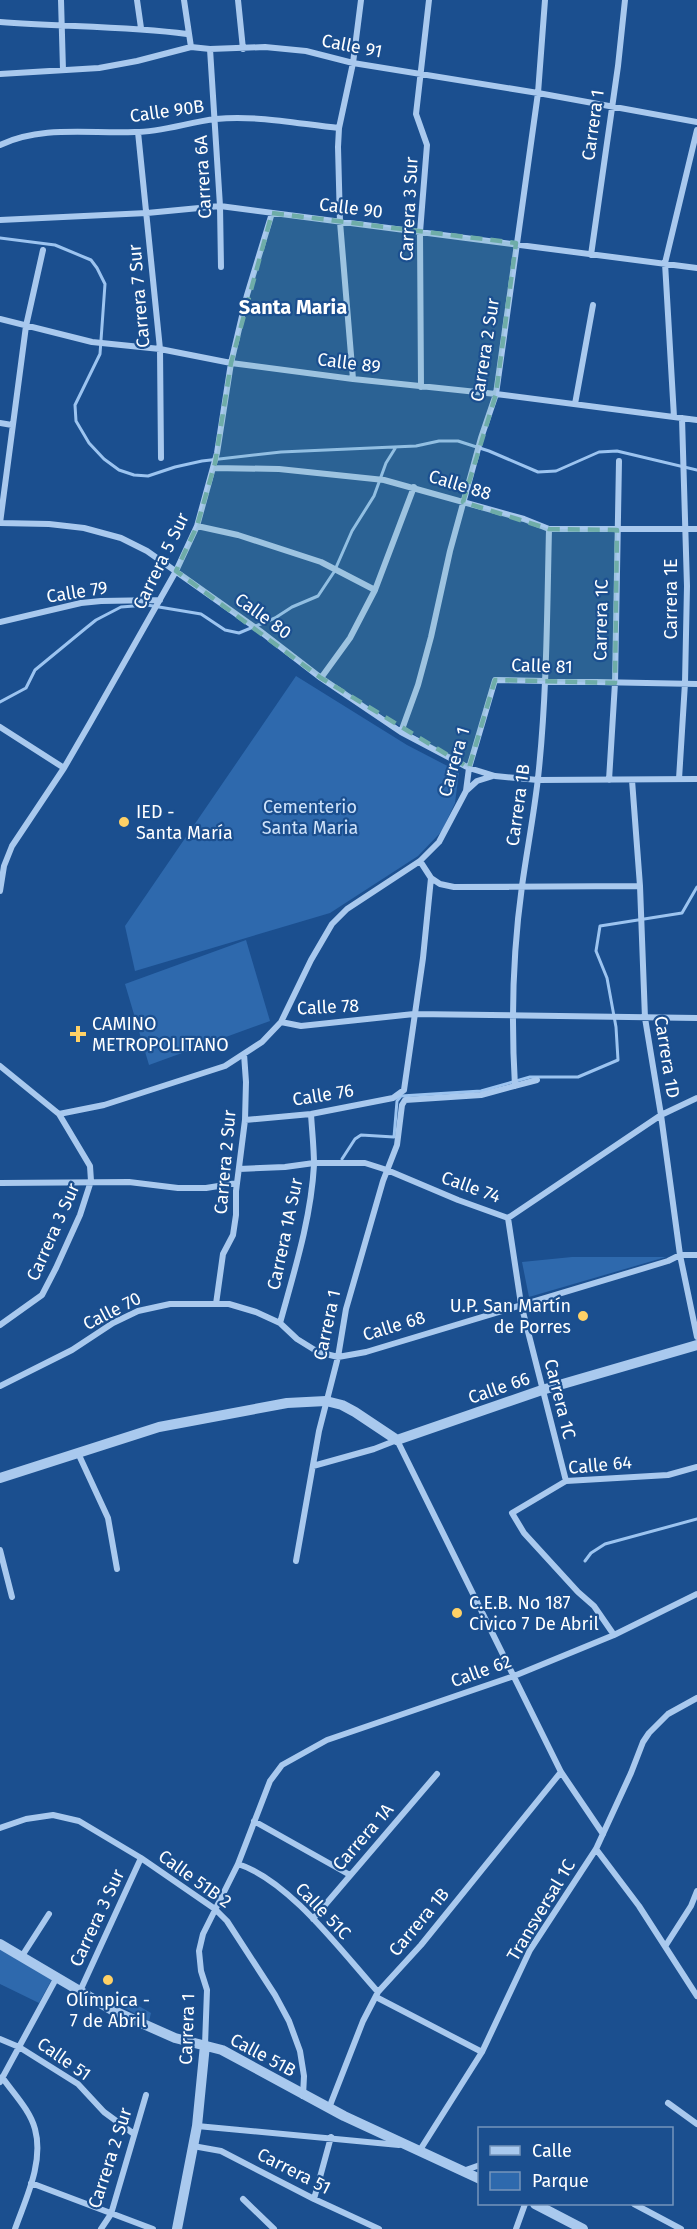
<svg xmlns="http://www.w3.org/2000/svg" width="697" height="2229" font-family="'Fira Sans',sans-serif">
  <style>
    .green { fill: #2e69ad }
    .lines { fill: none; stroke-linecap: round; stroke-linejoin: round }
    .stream { stroke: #9cc4f0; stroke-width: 3 }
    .minor { stroke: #a9c9ee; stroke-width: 6 }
    .tertiary { stroke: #a9c9ee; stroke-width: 10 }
    .marked { fill: #6fada8; fill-opacity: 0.2; stroke: #6fada8; stroke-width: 4.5; stroke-dasharray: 12 8; stroke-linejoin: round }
    .poi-dot { fill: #ffd166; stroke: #1b4f8f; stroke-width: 2 }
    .labels { text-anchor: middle; stroke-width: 4.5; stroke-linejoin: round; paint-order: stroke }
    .street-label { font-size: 18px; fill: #fff; stroke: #1b4f8f }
    .park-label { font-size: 18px; fill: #cfe3fa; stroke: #1b4f8f }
    .poi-label { font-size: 18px; fill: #fff; stroke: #1b4f8f; text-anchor: start }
    .neighbourhood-label { font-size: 20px; font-weight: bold; fill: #fff; stroke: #1b4f8f }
  </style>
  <rect width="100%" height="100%" fill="#1b4f8f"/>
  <path class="green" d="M296,676L407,745L459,772L455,803L442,831L418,856L330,913L135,971L125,926Z
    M246,940L270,1021L149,1065L125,984Z
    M572,1257H666L529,1297L522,1262Z
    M0,1949L52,1979L39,2003L0,1984Z
    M123,1997L151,2013L149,2021L119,2005Z"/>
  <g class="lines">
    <path class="stream" d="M0,238L55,245L91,260L97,268L105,284L100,354L75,405L76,421L89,443L104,459L119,470L134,475L148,476L175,467L202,461L281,452L416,446L439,441H458L489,451L538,472L556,471L599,452L617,451L697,470
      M0,702L26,688L35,670L86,628L96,620L121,607L147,605L201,614L225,630L239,633L275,618L292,607L318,596L334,572L352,531L374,496L386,463L396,447
      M342,1159L355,1139L361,1135L394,1137L397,1101L401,1096L481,1091L530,1077H578L618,1060L616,1027L607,978L596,951L600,926L682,913L697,887
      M585,1561L591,1553L605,1544L697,1519"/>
    <path class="minor" d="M61,0L63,70
      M137,0L141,28
      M184,0L191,47
      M238,0L243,49
      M0,22C62,27 125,26 187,34
      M210,49L220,206L221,267
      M0,74L99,68L137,61L191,47L210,49L265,47L306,51L353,63L538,93L697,122
      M138,132L160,349L161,458
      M0,145C42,125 90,134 135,132C162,132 189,122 216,119C256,115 299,124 339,128
      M0,220L147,213L220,206L697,268
      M591,255L618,66L625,0
      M0,319L92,342L160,349L231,363L353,379L496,394L697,420
      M353,379L340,222L338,147L339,128L353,63L361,0
      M421,387L420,232L427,145L416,114L429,0
      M575,404L593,305
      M674,417L665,263L697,130
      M0,423L12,425
      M213,468L279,469L384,480L524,519L549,529H697
      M0,523L49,524L84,528L121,538L147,551L260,631L321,678L401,732L469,768L495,776L538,780L697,779
      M0,523L26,326L43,250
      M197,526L238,535L321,562L375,590
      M0,622L81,603L101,601L160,600
      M321,678L350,638L375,590L414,487
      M0,727L64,768
      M401,732L418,685L431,637L450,551L481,438L496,394L538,93L545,0
      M679,779L685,683L687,586L682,418
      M609,780L615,683L619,461
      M632,780L640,886L645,1018L661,1115L680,1255L697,1337
      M466,791L477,781L493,776
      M431,878L440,884L454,887L640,886
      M0,891L4,866L12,846L64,768L90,723L176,571L197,526L217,453L231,363L247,295L272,213
      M281,1022L301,1026L414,1014L697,1018
      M0,1066L59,1114L90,1166L91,1181L80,1215L56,1268L42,1295L0,1325
      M515,1086C511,1020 513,951 522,886C527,850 534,814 538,778C547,695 547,612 549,529
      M59,1114L104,1105L225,1066L262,1042L281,1022L311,960L332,924L347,909L420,861L439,842L466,791L469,768L495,680L697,684
      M245,1120L311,1114L393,1098L404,1090L423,958L431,878L420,861
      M239,1169L285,1167L314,1163H365L387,1170L458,1200L508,1218
      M0,1183L129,1182L178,1188H206L237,1183
      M508,1218L521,1304L566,1481
      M508,1218L661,1115L697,1098
      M216,1304L223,1254L233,1235L236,1215V1191L245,1120L246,1082L244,1054
      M280,1323C294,1272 311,1219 314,1165C314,1148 312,1131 311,1114
      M0,1386L72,1350L113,1323L138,1311L170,1304H229L256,1312L280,1323L297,1339L318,1352L338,1357L366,1352L668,1261L680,1255H697
      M78,1453L108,1518L117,1569
      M313,1466L374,1449L397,1440L561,1772L603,1834
      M0,1550L12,1597
      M296,1561L319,1431L338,1357L346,1309L383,1181L397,1145L402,1105L405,1100L481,1095L537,1080
      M614,1635L594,1606L578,1592L524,1533L512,1513L566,1481L668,1475L697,1467
      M254,1821L350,1875
      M0,1828L26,1819L53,1815L79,1821L141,1858L215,1909L227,1921L275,1995L289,2021L300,2051L304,2076L303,2096
      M596,1849L639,1906L697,1996
      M238,1864C289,1880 342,1952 378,1992
      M313,1919L437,1774
      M666,1945L691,1906L697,1891
      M22,1956L49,1914
      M80,1991L141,1858
      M376,1997L482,2052
      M0,2039L19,2047L78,2084L104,2112L134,2134
      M205,2045L207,1990L201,1971L199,1951L203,1934L238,1864L270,1781L282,1765L327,1740L514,1676L614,1635L697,1594
      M2,2077C13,2093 30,2110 35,2129C44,2162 26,2198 15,2229
      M0,2082L57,1977
      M668,2103L697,2124
      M329,2108L363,2021L378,1992L421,1945L561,1772
      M197,2126L399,2145
      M193,2146L221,2151L314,2199L379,2229
      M420,2150L482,2052L530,1950L596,1849L631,1773L643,1742L649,1733L668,1714L697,1698
      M463,2171L480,2165
      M31,2183L153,2229
      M243,2199L274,2229
      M314,2199L331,2137
      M634,2204L681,2229
      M101,2229L111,2214L146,2095
      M516,2229L525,2204"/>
    <path class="tertiary" d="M0,1478L159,1427L287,1403L326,1401L342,1405L355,1412L397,1440L542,1390L697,1345
      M0,1944L112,2010L175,2038L222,2050L344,2116L480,2179
      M535,2204L583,2229
      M177,2229L197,2126L205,2045"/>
  </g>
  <path class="marked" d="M272,213L516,243L496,394L463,502L549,529L617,530L615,683L495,680L469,768L321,678L176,571L197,526L215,463L231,363Z"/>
  <g class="poi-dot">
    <circle cx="124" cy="822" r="6"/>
    <path d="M75 1025h6v6h6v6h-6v6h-6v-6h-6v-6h6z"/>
    <circle cx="583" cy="1316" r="6"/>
    <circle cx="457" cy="1613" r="6"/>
    <circle cx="108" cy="1980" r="6"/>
  </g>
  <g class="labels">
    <g class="street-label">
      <text transform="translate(352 46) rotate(11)" y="6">Calle 91</text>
      <text transform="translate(167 111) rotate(-8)" y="6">Calle 90B</text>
      <text transform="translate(593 125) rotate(-82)" y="6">Carrera 1</text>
      <text transform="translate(203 177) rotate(-93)" y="6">Carrera 6A</text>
      <text transform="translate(351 208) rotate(7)" y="6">Calle 90</text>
      <text transform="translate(409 209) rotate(-87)" y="6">Carrera 3 Sur</text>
      <text transform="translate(139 296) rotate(-95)" y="6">Carrera 7 Sur</text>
      <text transform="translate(485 350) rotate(-81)" y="6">Carrera 2 Sur</text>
      <text transform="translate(349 363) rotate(7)" y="6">Calle 89</text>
      <text transform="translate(460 485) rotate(17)" y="6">Calle 88</text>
      <text transform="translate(161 561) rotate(-64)" y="6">Carrera 5 Sur</text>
      <text transform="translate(77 592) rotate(-9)" y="6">Calle 79</text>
      <text transform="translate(671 599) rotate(-90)" y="6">Carrera 1E</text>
      <text transform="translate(263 616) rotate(36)" y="6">Calle 80</text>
      <text transform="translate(601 620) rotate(-89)" y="6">Carrera 1C</text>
      <text transform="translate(542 666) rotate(2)" y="6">Calle 81</text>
      <text transform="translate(454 762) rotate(-74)" y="6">Carrera 1</text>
      <text transform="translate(518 805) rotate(-82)" y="6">Carrera 1B</text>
      <text transform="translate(328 1007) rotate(-3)" y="6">Calle 78</text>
      <text transform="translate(667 1057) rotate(81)" y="6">Carrera 1D</text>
      <text transform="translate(323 1095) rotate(-9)" y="6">Calle 76</text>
      <text transform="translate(225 1162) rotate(-85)" y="6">Carrera 2 Sur</text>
      <text transform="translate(471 1187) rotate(20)" y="6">Calle 74</text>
      <text transform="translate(53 1232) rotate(-66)" y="6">Carrera 3 Sur</text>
      <text transform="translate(285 1234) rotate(-78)" y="6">Carrera 1A Sur</text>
      <text transform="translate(112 1311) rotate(-27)" y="6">Calle 70</text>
      <text transform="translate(327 1325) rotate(-78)" y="6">Carrera 1</text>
      <text transform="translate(394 1326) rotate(-17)" y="6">Calle 68</text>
      <text transform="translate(499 1388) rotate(-19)" y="6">Calle 66</text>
      <text transform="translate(560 1399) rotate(76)" y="6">Carrera 1C</text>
      <text transform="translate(600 1465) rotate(-5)" y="6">Calle 64</text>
      <text transform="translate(481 1671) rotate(-20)" y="6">Calle 62</text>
      <text transform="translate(363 1837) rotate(-49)" y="6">Carrera 1A</text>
      <text transform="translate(195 1879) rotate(36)" y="6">Calle 51B 2</text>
      <text transform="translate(541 1910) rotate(-59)" y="6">Transversal 1C</text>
      <text transform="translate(323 1911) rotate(46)" y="6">Calle 51C</text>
      <text transform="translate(97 1918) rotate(-65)" y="6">Carrera 3 Sur</text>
      <text transform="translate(419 1922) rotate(-50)" y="6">Carrera 1B</text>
      <text transform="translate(187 2029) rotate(-88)" y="6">Carrera 1</text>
      <text transform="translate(263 2055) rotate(28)" y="6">Calle 51B</text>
      <text transform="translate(64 2059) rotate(35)" y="6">Calle 51</text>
      <text transform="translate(110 2158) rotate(-72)" y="6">Carrera 2 Sur</text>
      <text transform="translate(294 2171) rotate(27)" y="6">Carrera 51</text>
    </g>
    <g class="park-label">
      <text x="310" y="813">Cementerio<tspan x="310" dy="21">Santa Maria</tspan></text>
    </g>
    <g class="poi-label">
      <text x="136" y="818">IED -<tspan x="136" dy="21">Santa María</tspan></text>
      <text x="92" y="1030">CAMINO<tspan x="92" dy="21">METROPOLITANO</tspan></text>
      <text x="571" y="1312" text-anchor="end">U.P. San Martín<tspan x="571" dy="21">de Porres</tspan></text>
      <text x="469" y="1609">C.E.B. No 187<tspan x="469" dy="21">Civico 7 De Abril</tspan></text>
      <text x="108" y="2006" text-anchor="middle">Olímpica -<tspan x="108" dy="21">7 de Abril</tspan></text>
    </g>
    <g class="neighbourhood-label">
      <text x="293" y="314">Santa Maria</text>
    </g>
  </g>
  <rect x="478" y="2127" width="195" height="78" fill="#1b4f8f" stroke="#7695bc" stroke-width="1.5"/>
  <rect x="490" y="2146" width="30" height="9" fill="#a9c9ee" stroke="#7695bc" stroke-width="1.5"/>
  <text x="532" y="2157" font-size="18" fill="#ffffff">Calle</text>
  <rect x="490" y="2172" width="30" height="18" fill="#2e69ad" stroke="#7695bc" stroke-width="1.5"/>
  <text x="532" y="2187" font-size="18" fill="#ffffff">Parque</text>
</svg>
